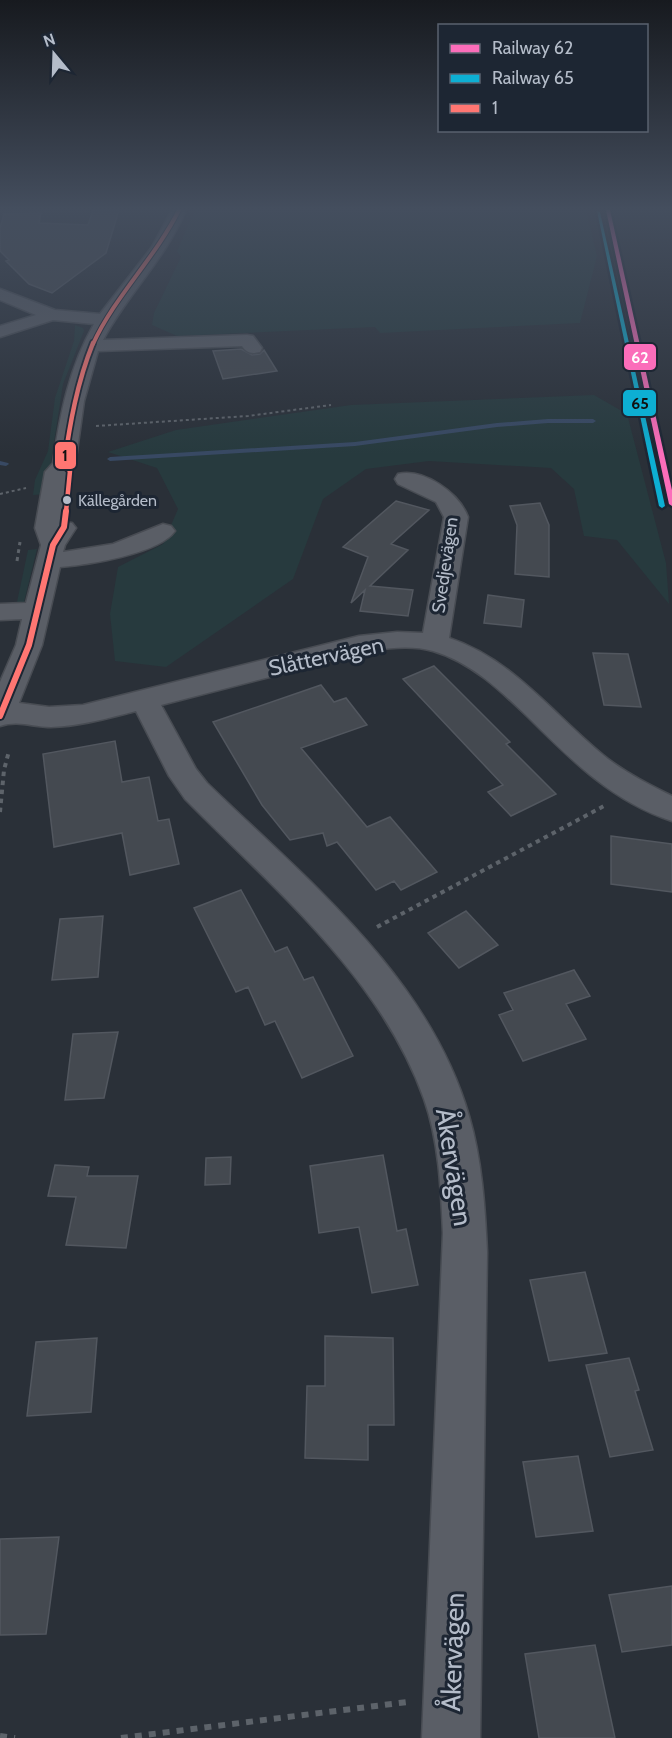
<svg xmlns="http://www.w3.org/2000/svg" width="672" height="1738" font-family="Cabin,sans-serif">
  <style>
    .green { fill: #273a3e }
    .lines { fill: none; stroke-linecap: round; stroke-linejoin: round }
    .stream { fill: #384963; fill-rule: evenodd }
    .building { fill: #444950; stroke: #52575f; stroke-width: 1.5 }
    .minor-casing { stroke: #484c53; stroke-width: 3 }
    .path-far3 { stroke: #5d636a; stroke-width: 2; stroke-dasharray: 3 3; stroke-linecap: butt }
    .path-far2 { stroke: #5d636a; stroke-width: 3; stroke-dasharray: 4 4; stroke-linecap: butt }
    .path-far1 { stroke: #5d636a; stroke-width: 4; stroke-dasharray: 4.5 4.5; stroke-linecap: butt }
    .path { stroke: #5d636a; stroke-width: 6; stroke-dasharray: 7 7; stroke-linecap: butt }
    .minor { fill: #5a5e66; fill-rule: evenodd }
    .bus-1-far2-casing { stroke: #1d2633; stroke-width: 6 }
    .bus-1-far1-casing { stroke: #1d2633; stroke-width: 8 }
    .bus-1-casing { stroke: #1d2633; stroke-width: 10 }
    .bus-1-far2 { stroke: #ff7672; stroke-width: 4 }
    .bus-1-far1 { stroke: #ff7672; stroke-width: 4.5 }
    .bus-1 { stroke: #ff7672; stroke-width: 6 }
    .rail-1-casing { stroke: #1d2633; stroke-width: 5 }
    .rail-2-casing { stroke: #1d2633; stroke-width: 5 }
    .rail-1 { fill: #fb6dba; fill-rule: evenodd }
    .rail-2 { fill: #0dafd3; fill-rule: evenodd }
    .bus-dot { fill: #b4bcc9; stroke: #1d2633; stroke-width: 2 }
    .labels { text-anchor: middle; stroke-width: 6; stroke-linejoin: round; paint-order: stroke }
    .far-bus-label { font-size: 16px; fill: #b4bcc9; stroke: #1d2633; text-anchor: start }
    .far-street-label { font-size: 18px; fill: #b4bcc9; stroke: #1d2633 }
    .street-label { font-size: 22px; fill: #b4bcc9; stroke: #1d2633 }
    .near-street-label { font-size: 27px; fill: #b4bcc9; stroke: #1d2633 }
    .line-badge { stroke: #1d2633; stroke-width: 2 }
    .badge-label { font-size: 16px; text-anchor: middle; font-weight: bold; fill: #fff }
    .pale-badge-label { font-size: 16px; text-anchor: middle; font-weight: bold; fill: #111 }
  </style>
  <rect width="100%" height="100%" fill="#2a3038"/>
  <path class="green" d="M195,210H586L597,256L580,323L380,333L375,327L177,336L152,325L154,313L181,257L177,251Z
    M75,325L83,328L84,331L63,384L46,494L33,495L35,480L48,451L55,398L74,341Z
    M594,395L627,414L666,563L669,604L617,540L584,536L574,489L551,468L429,461L366,469L323,499L293,579L166,667L115,661L110,614L118,567L163,544L178,509L157,468L108,452L176,430L351,405Z
    M37,549L24,602H17L28,550Z"/>
  <g class="lines">
    <path class="stream" d="M548,419H593L596,421L593,423H548L497,427L355,446L110,461L107,459L110,457L355,442L497,423Z
      M0,461L8,463L9,464L6,466L0,465Z"/>
  </g>
  <path class="building" d="M93,210H119L106,253L52,293L29,284L6,261L9,260L0,251V228L4,214L41,213L39,223L88,225Z
    M241,349L252,355L260,354L264,350L277,371L223,379L213,351Z
    M396,501L429,510L391,544L408,550L370,586L413,590L408,616L360,611L365,590L351,603L368,557L343,547Z
    M540,503L549,525V577L515,574L517,525L510,506Z
    M488,595L524,600L521,627L484,623Z
    M593,653L628,654L641,707L604,705Z
    M434,666L510,742L506,744L556,794L511,816L488,792L503,785L403,679Z
    M321,685L334,702L346,698L367,725L301,748L367,827L390,817L437,872L401,890L394,881L376,890L337,842L327,846L323,833L290,840L262,805L213,722Z
    M115,741L122,782L149,777L158,821L169,819L179,864L130,875L122,833L54,847L43,754Z
    M611,836L672,844V892L611,884Z
    M241,890L275,952L287,947L304,980L313,977L353,1056L302,1078L275,1021L265,1025L248,987L236,992L194,908Z
    M466,911L498,945L459,968L428,933Z
    M103,916L98,977L52,980L60,919Z
    M574,970L590,996L566,1004L586,1039L523,1061L499,1015L513,1010L504,993Z
    M118,1032L104,1098L65,1100L73,1034Z
    M383,1155L397,1231L406,1229L418,1285L372,1293L359,1227L319,1233L310,1166Z
    M231,1157L230,1184L205,1185L206,1158Z
    M55,1165L89,1167L87,1176H138L126,1248L66,1245L76,1197L48,1196Z
    M585,1272L607,1353L549,1361L530,1280Z
    M325,1336L393,1338L394,1425H368V1460L305,1458L307,1386H325Z
    M97,1338L91,1412L27,1416L36,1342Z
    M629,1358L639,1390L635,1391L653,1450L610,1457L586,1365Z
    M578,1456L593,1531L536,1537L523,1462Z
    M59,1537L46,1634L0,1635V1539Z
    M672,1586V1645L622,1652L609,1595Z
    M595,1645L615,1738H539L525,1654Z"/>
  <g class="lines">
    <defs>
      <path id="minor" d="M172,210H186C166,258 127,295 103,340L247,335L253,336L262,348L260,352C251,354 247,353 242,346L98,351L84,401L75,465L67,474L60,522L72,523L76,528L65,545L63,552L113,544L163,524L171,526L175,531C159,554 87,565 60,567L42,645L19,703L49,707L83,705L359,636L397,632L423,633L444,517L436,502L398,484L395,479L398,474C424,468 459,493 468,517L449,638C515,660 555,717 608,759C628,774 650,785 672,796V821C613,802 571,760 529,718C501,691 471,662 433,651C391,639 330,661 289,672C247,683 204,694 161,705L196,769L207,783C307,880 429,977 469,1116C482,1160 485,1207 487,1252L480,1738H422L443,1233C441,1189 439,1141 424,1099C381,977 273,888 185,799L169,776L136,711C108,718 81,726 51,727C32,727 19,720 0,726V682L16,645L22,619L0,620V604L26,603L41,545L35,528L45,472L53,463C60,414 69,368 94,324L53,320L0,337V326L36,315L0,300V289L55,310L100,314L152,247Z"/>
    </defs>
    <use href="#minor" class="minor-casing"/>
    <path class="path-far3" d="M96,426L248,416L331,405
      M0,494L26,488"/>
    <path class="path-far2" d="M17,561L20,542"/>
    <path class="path-far1" d="M0,812L4,770L9,751
      M377,927L604,806"/>
    <path class="path" d="M0,1736L15,1738
      M121,1738L407,1702"/>
    <use href="#minor" class="minor"/>
    <defs>
      <path id="bus-1-far2" d="M93,344C115,296 155,258 179,210"/>
      <path id="bus-1-far1" d="M66,512L70,471L64,465C70,423 77,383 93,343"/>
      <path id="bus-1" d="M0,716L29,645L53,545L64,527L66,511"/>
    </defs>
    <use href="#bus-1-far2" class="bus-1-far2-casing"/>
    <use href="#bus-1-far1" class="bus-1-far1-casing"/>
    <use href="#bus-1" class="bus-1-casing"/>
    <use href="#bus-1-far2" class="bus-1-far2"/>
    <use href="#bus-1-far1" class="bus-1-far1"/>
    <use href="#bus-1" class="bus-1"/>
    <defs>
      <path id="rail-1" d="M606,210H610L672,490V506L669,504Z"/>
      <path id="rail-2" d="M597,211L600,212L665,506L662,508L659,506Z"/>
    </defs>
    <use href="#rail-1" class="rail-1-casing"/>
    <use href="#rail-2" class="rail-2-casing"/>
    <use href="#rail-1" class="rail-1"/>
    <use href="#rail-2" class="rail-2"/>
  </g>
  <linearGradient id="sky" x2="0" y2="1"><stop stop-color="#171a1f"/><stop offset="0.46" stop-color="#444e5e"/><stop offset="1" stop-color="#444e5e" stop-opacity="0"/></linearGradient>
  <rect width="672" height="454" fill="url(#sky)"/>
  <circle class="bus-dot" cx="67" cy="500" r="5"/>
  <g class="labels">
    <g class="far-bus-label">
      <text x="78" y="506">Källegården</text>
    </g>
    <g class="far-street-label">
      <text transform="translate(445 565) rotate(-82)" y="6">Svedjevägen</text>
    </g>
    <g class="street-label">
      <text transform="translate(326 656) rotate(-12)" y="8">Slåttervägen</text>
    </g>
    <g class="near-street-label">
      <text transform="translate(454 1167) rotate(81)" y="9">Åkervägen</text>
      <text transform="translate(453 1652) rotate(-88)" y="9">Åkervägen</text>
    </g>
  </g>
  <g class="line-badge">
    <rect x="623" y="343" width="34" height="28" rx="6" fill="#fb6dba"/>
    <rect x="622" y="389" width="35" height="28" rx="6" fill="#0dafd3"/>
    <rect x="54" y="441" width="23" height="29" rx="6" fill="#ff7672"/>
  </g>
  <g class="badge-label">
    <text x="640" y="363">62</text>
  </g>
  <g class="pale-badge-label">
    <text x="640" y="409">65</text>
    <text x="65" y="461">1</text>
  </g>
  <rect x="438" y="24" width="210" height="108" fill="#1d2633" stroke="#59626f" stroke-width="1.5"/>
  <rect x="450" y="44" width="30" height="9" fill="#fb6dba" stroke="#59626f" stroke-width="1.5"/>
  <text x="492" y="54" font-size="18" fill="#b4bcc9">Railway 62</text>
  <rect x="450" y="74" width="30" height="9" fill="#0dafd3" stroke="#59626f" stroke-width="1.5"/>
  <text x="492" y="84" font-size="18" fill="#b4bcc9">Railway 65</text>
  <rect x="450" y="104" width="30" height="9" fill="#ff7672" stroke="#59626f" stroke-width="1.5"/>
  <text x="492" y="114" font-size="18" fill="#b4bcc9">1</text>
  <g transform="translate(54 54) rotate(341)" stroke="#1d2633" stroke-width="4.5" paint-order="stroke">
  <path d="M0-4.5L10 22L0 15L-10 22Z" fill="#b4bcc9"/>
  <text y="-9" font-size="16" font-weight="bold" text-anchor="middle" fill="#b4bcc9">N</text>
  </g>
</svg>
